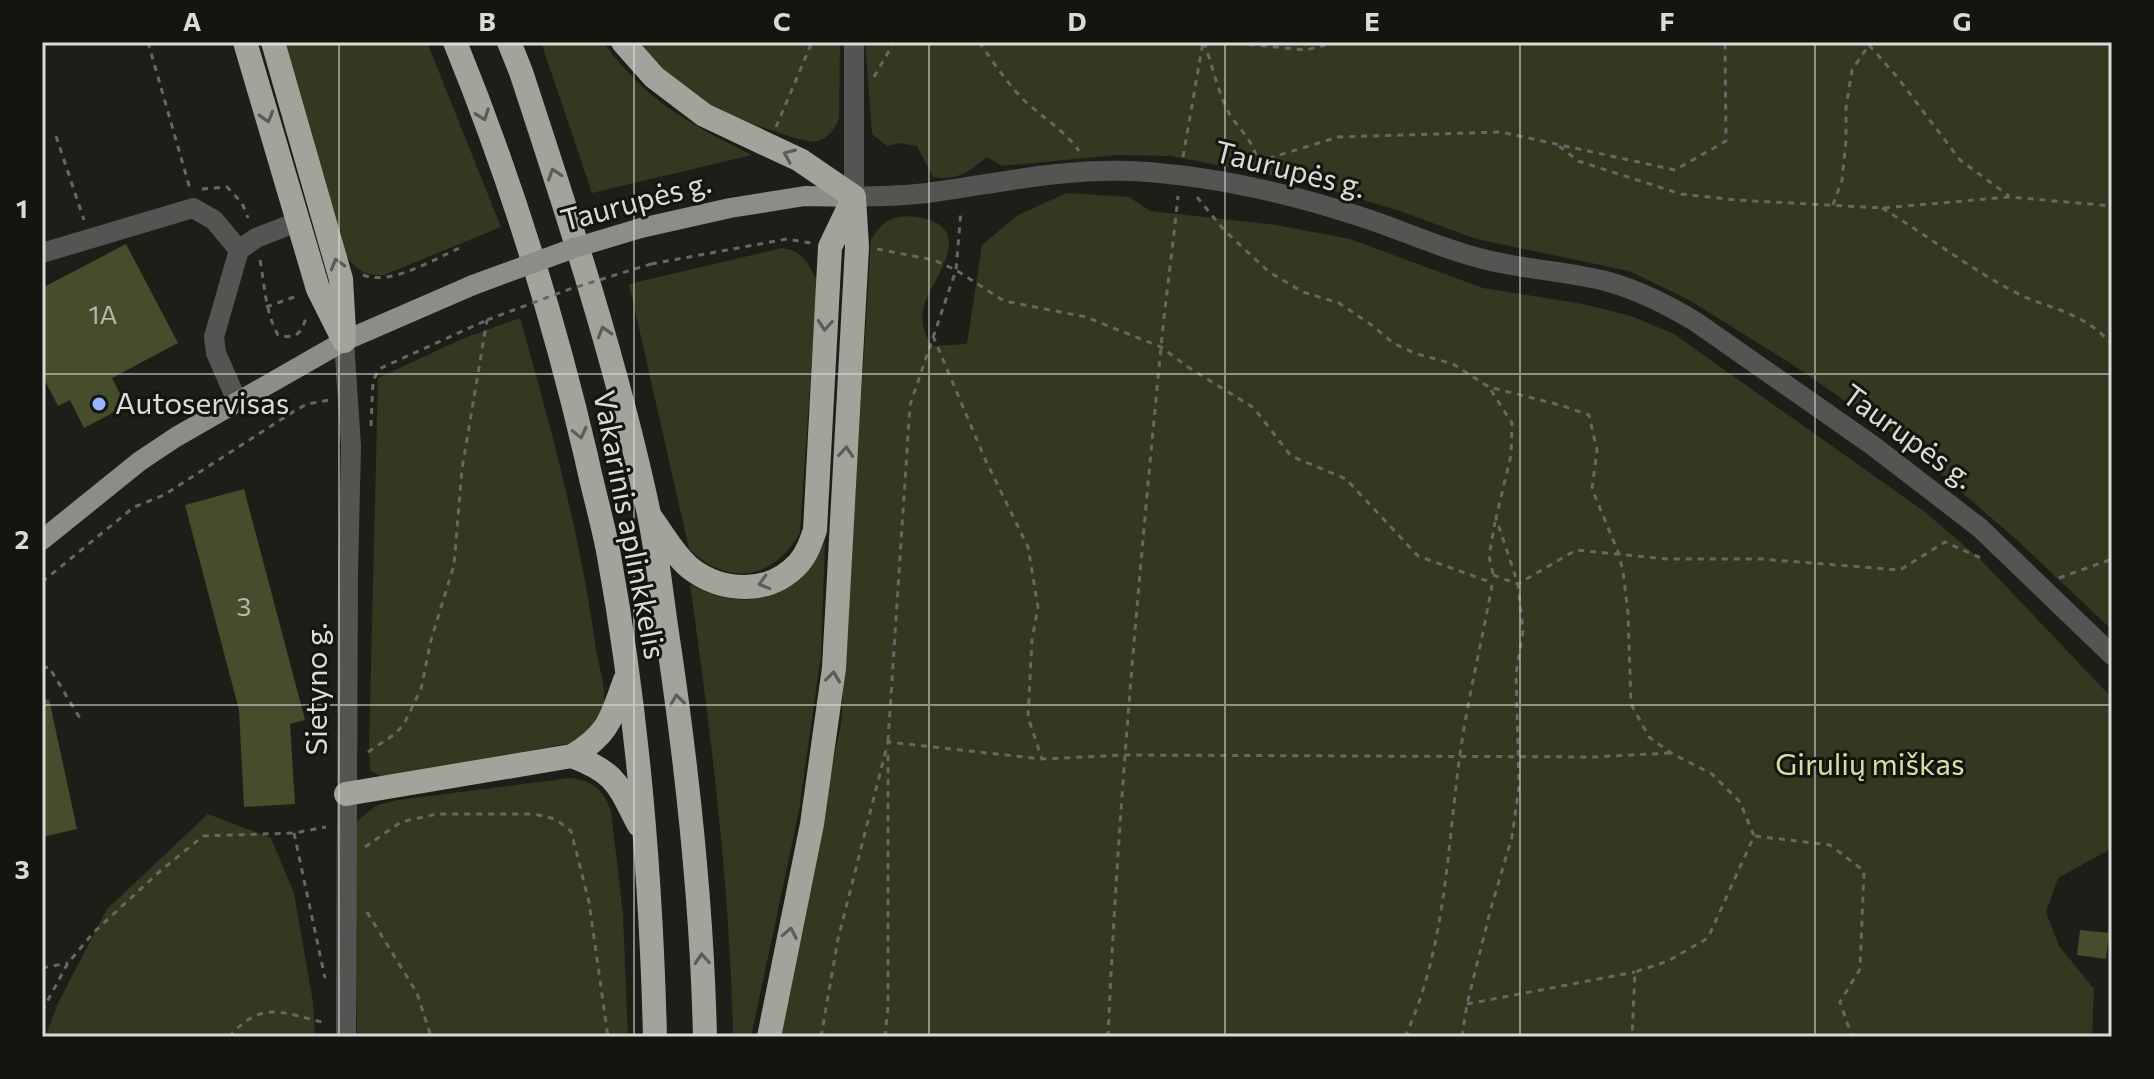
<svg xmlns="http://www.w3.org/2000/svg" width="2154" height="1079" font-family="Commissioner,sans-serif">
  <style>
    .green { fill: #333820 }
    .building { fill: #464d2d }
    .lines { fill: none; stroke-linecap: round; stroke-linejoin: round }
    .path { stroke: #676863; stroke-width: 3; stroke-dasharray: 6 6; stroke-linecap: butt }
    .minor { stroke: #545552; stroke-width: 20 }
    .major { stroke: #8c8d87; stroke-width: 20 }
    .highway { stroke: #a2a49c; stroke-width: 24 }
    .path-bridge { stroke: #676863; stroke-width: 3; stroke-dasharray: 6 6; stroke-linecap: butt }
    .major-bridge { stroke: #8c8d87; stroke-width: 20 }
    .oneway { stroke: #5a5c56 }
    .grid { fill: none; stroke: #dadbd7; stroke-width: 2; stroke-opacity: 0.55 }
    .poi-dot { fill: #9bb5fd; stroke: #13150f; stroke-width: 3 }
    .labels { text-anchor: middle; stroke-width: 6; stroke-linejoin: round; paint-order: stroke }
    .number-label { font-size: 26px; fill: #b5b8ac }
    .street-label { font-size: 30px; fill: #dadbd7; stroke: #13150f }
    .poi-label { font-size: 30px; fill: #dadbd7; stroke: #13150f; text-anchor: start }
    .park-label { font-size: 30px; fill: #d2e0a4; stroke: #13150f }
    .neatline { fill: none; stroke: #dadbd7; stroke-width: 3 }
    .grid-label { font-size: 26px; text-anchor: middle; font-weight: bold; fill: #dadbd7 }
  </style>
  <rect width="100%" height="100%" fill="#1c1e18"/>
  <path class="green" d="M285,42H427L501,227L384,275C363,276 356,269 344,253Z
    M541,42H603C646,101 688,123 752,155L592,193Z
    M636,42H840L839,118C834,132 828,138 814,142C799,140 785,135 771,130C710,111 680,89 636,42Z
    M865,42H2112V630L2020,543L1903,441L1790,363L1689,300L1629,271L1476,239L1400,211L1296,180L1171,156L1116,155L1002,166L987,157C969,172 957,181 933,177L917,146L899,143L887,146L872,134Z
    M1067,193L1129,197L1150,211L1276,225L1350,239L1483,288L1583,304L1631,316L1674,334L1925,512L1980,559L2112,698V852L2109,850L2058,878L2046,912L2059,946L2094,989L2092,1037H775L841,724L871,240C878,228 884,220 899,217C911,215 924,217 935,222C971,241 926,286 923,311C921,326 925,334 932,346L967,344L982,245L1018,215Z
    M782,248C802,250 809,264 817,281L800,533C773,580 728,587 689,549L629,284Z
    M520,318C551,428 581,537 596,650C599,667 608,694 603,710C597,730 588,733 571,743L383,777L370,771L369,748L378,378L462,339Z
    M825,542L821,655L799,811L751,1037H733C730,885 711,734 690,584C744,615 798,599 825,542Z
    M570,778C593,780 604,791 611,811L623,914L628,1037H357L354,838L357,821L377,805L398,800Z
    M208,814L271,838L294,893L313,1002L315,1037H45L58,1003L107,909Z"/>
  <path class="building" d="M126,244L178,343L112,378L126,406L84,428L70,400L58,406L42,375V288Z
    M244,489L305,720L290,724L295,804L244,807L239,710L185,505Z
    M49,699L77,829L42,837V700Z
    M2080,930L2109,933L2106,959L2077,955Z"/>
  <g class="lines">
    <path class="path" d="M148,42L190,189
      M979,42C994,63 1008,85 1027,103C1046,120 1064,130 1079,151
      M1204,42C1212,65 1218,92 1229,113C1238,129 1262,148 1255,168
      M1225,42L1306,50L1337,42
      M1869,45L1898,78L1960,160L2009,196
      M874,77L894,42
      M776,127L812,42
      M56,136L84,220
      M1559,146L1578,161L1681,194L1736,200L1882,208L2010,197L2112,206
      M1183,157L1203,42
      M1257,162L1338,137L1501,132L1675,170L1726,141L1725,42
      M202,189L227,187L242,203L248,218
      M1197,197L1224,230L1269,272L1303,292L1339,303L1373,326L1393,343L1414,353L1453,364L1489,387L1560,405L1589,415L1597,450L1592,489L1619,554L1623,572L1628,613L1631,704L1649,737L1671,753L1712,774L1740,802L1754,836L1708,938L1668,961L1635,972L1632,1037
      M1833,205L1842,180L1846,141V108L1852,70L1869,45L1867,42
      M1882,208C1925,234 1965,265 2009,289C2048,311 2077,307 2112,344
      M877,249L934,260L956,270L1004,301L1086,317L1161,347L1188,367L1254,408L1291,456L1346,479L1418,556L1493,583
      M260,260C265,287 265,311 278,335C298,340 302,332 307,314
      M651,264L787,239L811,243
      M363,275C392,286 433,259 460,248
      M266,307L297,296
      M933,336L985,459L1028,547L1038,607L1032,640L1028,717L1042,759
      M371,426L373,381L379,369L487,320
      M1493,574L1489,556L1495,522
      M1493,575L1518,584L1576,550L1667,559H1761L1900,570L1945,542L1983,559
      M2059,578L2112,559
      M42,582L134,507L164,495L296,410L307,404L330,400
      M42,668L49,667L81,720
      M888,741L910,405L956,270L961,210
      M368,752L395,734L404,724L421,689L431,640L454,565L462,469L487,320
      M294,833L325,978
      M1755,836L1830,845L1864,871L1860,969L1840,1002L1852,1037
      M365,847L401,822L437,814H534L555,819L571,831L589,902L608,1037
      M367,912L417,993L431,1037
      M42,968L68,963
      M1467,1004L1635,972
      M42,1011L68,963L94,932L158,873L203,836L294,833L326,827
      M229,1037C262,999 283,1013 326,1023
      M821,1037L838,939L888,742L1042,759L1125,755L1592,757L1671,753
      M885,1037L888,1006V749
      M1108,1037C1118,806 1139,576 1161,347C1166,296 1173,246 1178,196
      M1405,1037C1446,948 1447,850 1460,754C1468,697 1482,642 1492,585
      M1462,1037L1467,1004L1491,908L1512,837L1519,786L1516,674L1523,631L1518,584L1496,518L1511,455L1512,423L1489,387"/>
    <path class="minor" d="M854,42V197C878,196 903,196 927,193C995,184 1062,168 1132,171C1206,175 1280,191 1352,214C1396,227 1438,248 1483,259C1525,270 1568,271 1609,282C1641,291 1668,305 1696,322L1872,445L1980,528L2112,655
      M42,253L193,208L214,220L239,250
      M344,341L351,446L348,572L346,1037
      M237,401L216,353L214,337L239,250L256,238L297,222"/>
    <path class="major" d="M641,228L730,208L805,196L854,197
      M42,540L140,461L176,437L344,341L473,285"/>
    <path class="highway" d="M245,42L318,289L344,341
      M273,42L341,279L344,331
      M455,42C510,177 553,315 586,456C593,490 603,523 609,556C638,715 651,876 655,1037
      M509,42L521,72C569,218 617,364 649,514C658,557 662,602 669,646C688,775 702,906 705,1037
      M623,42L654,77L704,115L800,160L854,197
      M651,518C663,534 675,556 690,568C722,593 769,595 798,564C807,554 811,542 815,530L830,247L852,201
      M572,756C617,773 618,785 639,825
      M346,794L572,756C609,734 611,719 625,680
      M769,1037L812,824L834,668L857,247L854,197"/>
    <path class="path-bridge" d="M487,320L570,289L651,264"/>
    <path class="major-bridge" d="M473,285L574,248L641,228"/>
  </g>
  <defs><path id="oneway-chevron" d="M-2-3.5L2.5 0L-2 3.5" fill="none" stroke-width="1.6" stroke-linecap="round" stroke-linejoin="round" transform="scale(2)"/></defs>
  <g class="oneway">
    <use href="#oneway-chevron" transform="translate(483 115) rotate(70)"/>
    <use href="#oneway-chevron" transform="translate(267 117) rotate(74)"/>
    <use href="#oneway-chevron" transform="translate(789 155) rotate(-157)"/>
    <use href="#oneway-chevron" transform="translate(554 174) rotate(-108)"/>
    <use href="#oneway-chevron" transform="translate(337 264) rotate(-106)"/>
    <use href="#oneway-chevron" transform="translate(825 325) rotate(94)"/>
    <use href="#oneway-chevron" transform="translate(604 332) rotate(-106)"/>
    <use href="#oneway-chevron" transform="translate(580 433) rotate(77)"/>
    <use href="#oneway-chevron" transform="translate(846 452) rotate(-86)"/>
    <use href="#oneway-chevron" transform="translate(764 583) rotate(164)"/>
    <use href="#oneway-chevron" transform="translate(833 677) rotate(-83)"/>
    <use href="#oneway-chevron" transform="translate(677 700) rotate(-98)"/>
    <use href="#oneway-chevron" transform="translate(790 933) rotate(-79)"/>
    <use href="#oneway-chevron" transform="translate(702 959) rotate(-94)"/>
  </g>
  <path class="grid" d="M339,42V1037M634,42V1037M929,42V1037M1225,42V1037M1520,42V1037M1815,42V1037M42,374H2112M42,705H2112"/>
  <circle class="poi-dot" cx="99" cy="404" r="8"/>
  <g class="labels">
    <g class="number-label">
      <text x="103" y="324">1A</text>
      <text x="244" y="616">3</text>
    </g>
    <g class="street-label">
      <text transform="translate(1290 170) rotate(14)" y="10">Taurupės g.</text>
      <text transform="translate(636 202) rotate(-15)" y="10">Taurupės g.</text>
      <text transform="translate(1908 437) rotate(36)" y="10">Taurupės g.</text>
      <text transform="translate(629 525) rotate(79)" y="10">Vakarinis aplinkkelis</text>
      <text transform="translate(317 689) rotate(-90)" y="10">Sietyno g.</text>
    </g>
    <g class="poi-label">
      <text x="115" y="414">Autoservisas</text>
    </g>
    <g class="park-label">
      <text x="1870" y="775">Girulių miškas</text>
    </g>
  </g>
  <rect width="2154" height="1079" fill="none" stroke="#13150f" stroke-width="88"/>
  <rect x="44" y="44" width="2066" height="991" class="neatline"/>
  <g class="grid-label">
    <text x="192" y="31">A</text>
    <text x="487" y="31">B</text>
    <text x="782" y="31">C</text>
    <text x="1077" y="31">D</text>
    <text x="1372" y="31">E</text>
    <text x="1667" y="31">F</text>
    <text x="1962" y="31">G</text>
    <text x="22" y="218">1</text>
    <text x="22" y="549">2</text>
    <text x="22" y="879">3</text>
  </g>
</svg>
